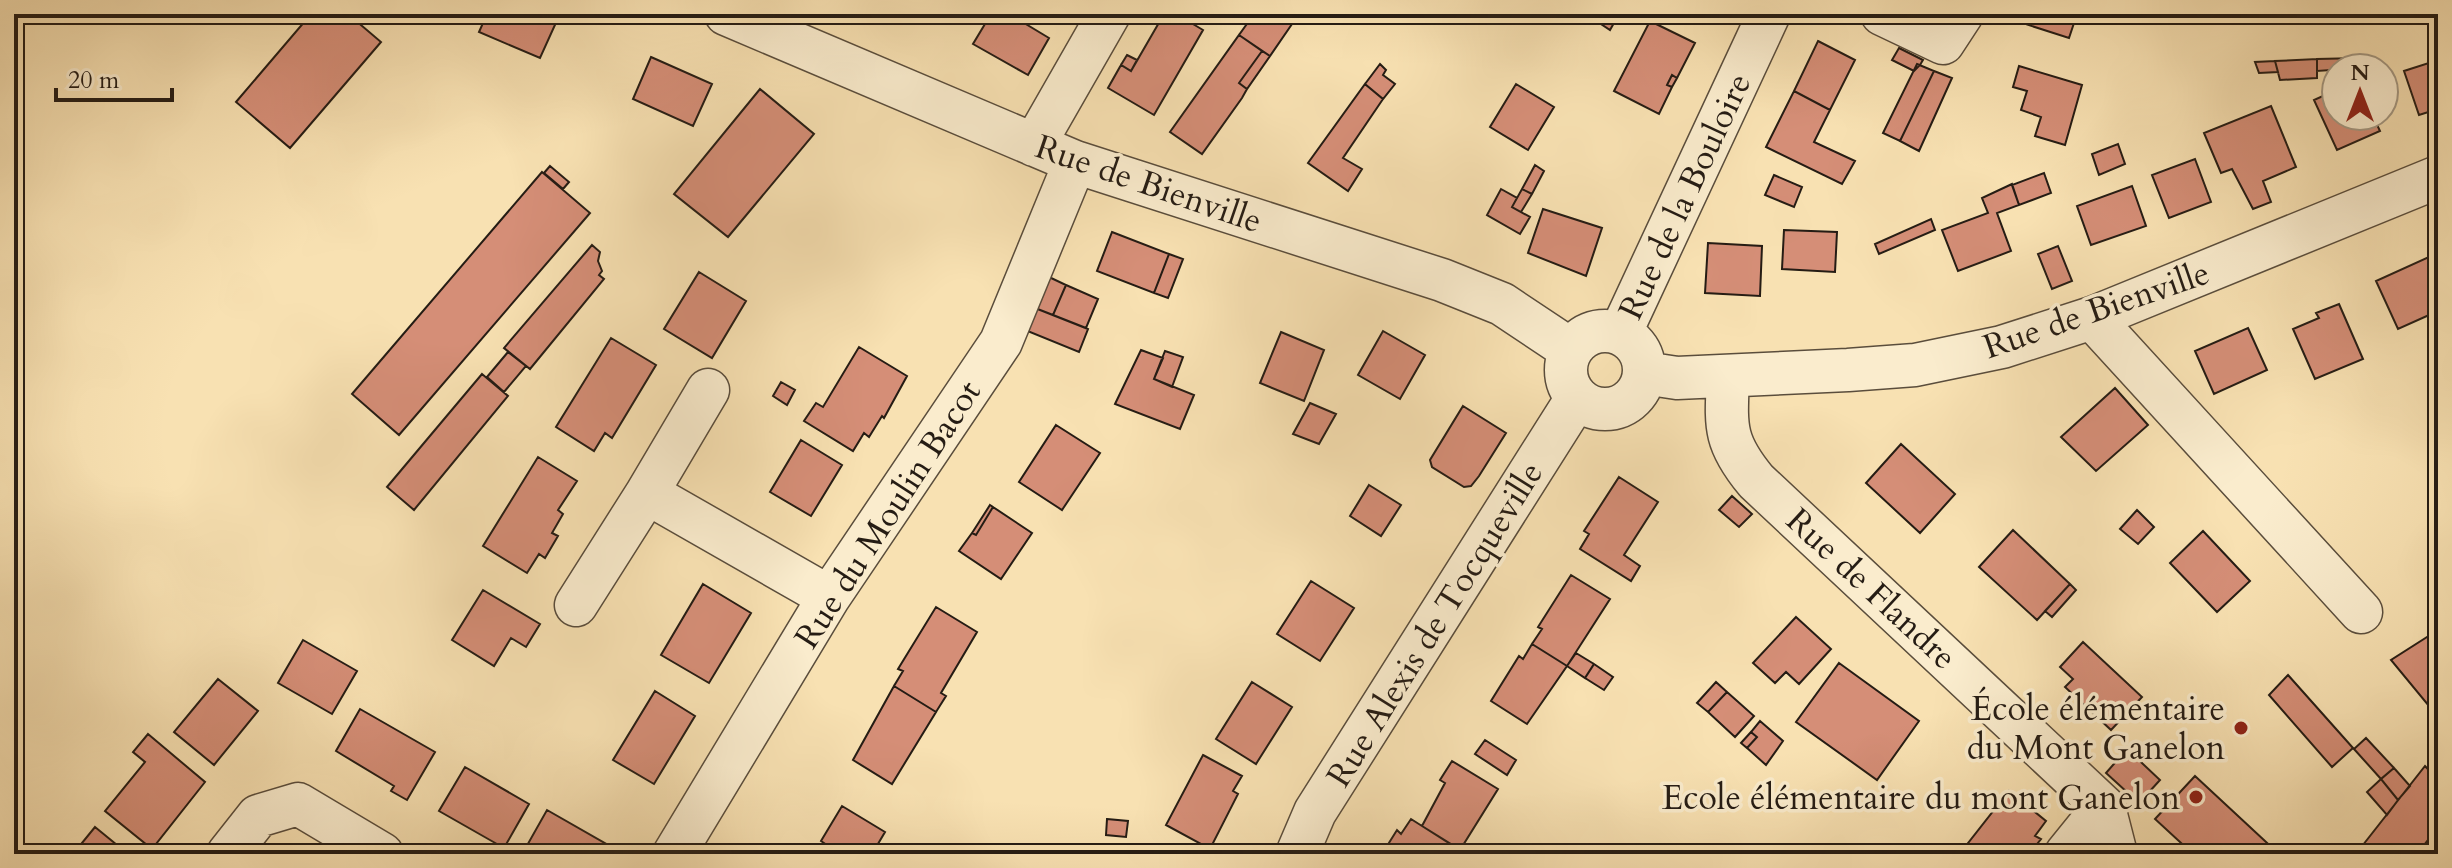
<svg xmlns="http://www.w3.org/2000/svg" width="2452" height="868" font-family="Cardo,serif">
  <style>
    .building { fill: #d58e77; stroke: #251c14; stroke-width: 2 }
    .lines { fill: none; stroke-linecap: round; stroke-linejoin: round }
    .minor-casing { stroke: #5a4d3c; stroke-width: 45 }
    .minor { stroke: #faeccd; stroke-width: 42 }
    .poi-dot { fill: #8f2418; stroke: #faeccd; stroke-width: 3 }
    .labels { text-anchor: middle; stroke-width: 7; stroke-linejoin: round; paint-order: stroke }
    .street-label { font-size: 34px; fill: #251c14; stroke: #faeccd }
    .poi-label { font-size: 34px; fill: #251c14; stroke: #faeccd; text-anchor: end }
  </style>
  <rect width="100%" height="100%" fill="#f8e1b2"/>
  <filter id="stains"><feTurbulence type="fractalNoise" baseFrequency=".0025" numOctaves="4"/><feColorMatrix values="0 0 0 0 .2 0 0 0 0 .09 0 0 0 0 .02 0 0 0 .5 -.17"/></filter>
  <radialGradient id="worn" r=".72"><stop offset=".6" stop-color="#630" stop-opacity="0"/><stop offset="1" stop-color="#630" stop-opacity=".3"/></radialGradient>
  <path class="building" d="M311,14H348L381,42L290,148L236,102Z
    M487,14H554L559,16L540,58L479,32Z
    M991,14H1009L1049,38L1028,75L973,44Z
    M1164,14H1176L1203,30L1154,115L1108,88L1121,65L1131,71Z
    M1254,14H1278L1292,24L1270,56L1239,35Z
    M1586,14H1619L1610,30Z
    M2012,14H2077L2069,38L2010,19Z
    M1650,21L1695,43L1677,78L1672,75L1667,85L1672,87L1659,114L1614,91Z
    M1239,35L1262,51L1239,83L1247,89L1242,98L1202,154L1170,132Z
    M1818,41L1855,60L1830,110L1794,91Z
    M1899,48L1923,60L1920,65L1914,71L1892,60Z
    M1262,51L1270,56L1247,89L1239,83Z
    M1127,55L1137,60L1131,71L1121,65Z
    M651,57L712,84L693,126L633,99Z
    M2360,58V68L2317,71V59Z
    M2317,59V78L2280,80L2275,61Z
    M2438,60V109L2419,115L2404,71Z
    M2275,61L2278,72L2259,73L2255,62Z
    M1380,64L1386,70L1383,75L1395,84L1383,99L1365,84Z
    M1917,64L1934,71L1900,141L1883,133Z
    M2019,66L2082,85L2065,145L2035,136L2041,117L2021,110L2027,91L2013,87Z
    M1934,71L1952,78L1919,151L1900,141Z
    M1672,75L1677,78L1672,87L1667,85Z
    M1365,84L1383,99L1343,158L1362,169L1348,191L1308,163Z
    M1516,84L1554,107L1528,150L1490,127Z
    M760,89L814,134L728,237L674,194Z
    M2336,90V116H2373L2380,131L2337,150L2314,100Z
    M1794,91L1830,110L1814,142L1855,161L1842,184L1766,147Z
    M2271,106L2296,167L2263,181L2271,202L2253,209L2232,169L2221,173L2204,133Z
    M2118,144L2125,164L2099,175L2092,154Z
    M2195,159L2211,202L2169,218L2152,175Z
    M1535,165L1544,171L1532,194L1522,189Z
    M550,166L569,182L563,189L544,173Z
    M542,172L590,213L399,435L352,394Z
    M2044,173L2051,193L2019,205L2012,185Z
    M1774,175L1802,187L1794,207L1765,195Z
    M2012,184L2019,205L1997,213L2011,251L1958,271L1942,230L1988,213L1982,198Z
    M2132,186L2146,226L2091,245L2077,206Z
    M1501,189L1517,198L1512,207L1530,217L1520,234L1487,215Z
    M1522,189L1532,194L1521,212L1512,207Z
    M1543,209L1602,228L1586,276L1528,253Z
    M1931,219L1935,230L1879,254L1875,244Z
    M1784,230L1837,232L1835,272L1782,269Z
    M1112,232L1169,254L1154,293L1097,271Z
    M1708,243L1762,246L1760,296L1705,293Z
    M592,245L600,252L598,261L602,271L599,275L604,279L530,369L504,348Z
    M2058,246L2072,281L2052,289L2038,254Z
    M1169,254L1183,259L1168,298L1154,293Z
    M2431,256L2438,272V311L2398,329L2376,281Z
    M699,272L746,301L712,358L664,329Z
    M1049,277L1066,285L1053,315L1035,308Z
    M1066,285L1098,299L1086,328L1053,315Z
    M2339,304L2363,359L2315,379L2293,329L2319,318L2316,313Z
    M1035,308L1088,329L1079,352L1025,330Z
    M2248,328L2267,370L2214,394L2195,351Z
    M1383,331L1425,355L1400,399L1358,375Z
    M1281,332L1324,350L1304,401L1260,383Z
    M611,338L656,365L612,438L605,433L594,451L556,427Z
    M859,347L907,376L884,418L882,416L869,437L864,433L853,451L804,421L816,403L823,407Z
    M1141,350L1163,358L1154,379L1194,395L1180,429L1115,404Z
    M1165,351L1183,357L1172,387L1154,379Z
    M508,352L526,366L504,392L487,377Z
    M482,374L508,396L414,510L387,487Z
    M781,382L795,390L787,405L773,396Z
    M2115,388L2148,425L2096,471L2061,437Z
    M1310,403L1336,414L1319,444L1293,434Z
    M1463,406L1506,433L1479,476L1471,486L1464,487L1432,467L1430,460Z
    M1056,425L1100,453L1062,510L1019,482Z
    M801,440L842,465L811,516L770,492Z
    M1901,444L1955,494L1920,533L1866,483Z
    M538,457L577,481L558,510L563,514L552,533L558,536L545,558L539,554L527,573L483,546Z
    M1619,477L1658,502L1624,555L1640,566L1631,581L1580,549L1589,534L1584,531Z
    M1369,485L1401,505L1381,536L1350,516Z
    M1732,496L1752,514L1739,527L1719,510Z
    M990,505L993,507L976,535L972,533Z
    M993,507L1032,533L1001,579L959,551L972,533L976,535Z
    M2137,510L2154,527L2138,544L2120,529Z
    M2013,530L2070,584L2037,620L1979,567Z
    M2203,531L2250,581L2217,612L2170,563Z
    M1571,575L1610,599L1567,666L1532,644L1542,629L1538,627Z
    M1311,581L1354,608L1320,661L1277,634Z
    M703,584L751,613L709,683L661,655Z
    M2070,584L2076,590L2052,617L2045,611Z
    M483,590L540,624L526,647L511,638L494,666L452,640Z
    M936,607L977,632L941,693L946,696L936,712L894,686L903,671L898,669Z
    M1796,617L1831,649L1799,684L1786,672L1775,683L1753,663Z
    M2438,630V717L2391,660Z
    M303,640L357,671L332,714L278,683Z
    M2083,642L2142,697L2111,730L2065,687L2073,679L2060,667Z
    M1532,644L1567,666L1527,724L1491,701L1519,656L1523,659Z
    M1576,653L1594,664L1585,678L1567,666Z
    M1839,663L1919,721L1877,780L1796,722Z
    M1594,664L1613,677L1604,690L1585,678Z
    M2288,675L2353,748L2332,767L2269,695Z
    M218,679L258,711L214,765L174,732Z
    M1252,682L1292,707L1256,764L1216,739Z
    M1716,682L1727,692L1708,712L1697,703Z
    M894,686L936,712L892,784L853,760Z
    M655,691L695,716L654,784L613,760Z
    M1727,692L1754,716L1735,737L1708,712Z
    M360,709L435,752L407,800L391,791L394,786L336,751Z
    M1760,721L1783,741L1766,765L1747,748L1757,737L1751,732Z
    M1751,732L1757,737L1747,748L1741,743Z
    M148,734L205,782L152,849L105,811L145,762L133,752Z
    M2366,738L2394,768L2381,779L2354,749Z
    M1485,740L1516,760L1507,775L1475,754Z
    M2127,749L2160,780L2139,803L2106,773Z
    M1203,755L1242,776L1233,791L1238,794L1210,849L1166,825Z
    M1452,761L1498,789L1460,850L1422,826L1445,783L1440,780Z
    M2425,766L2438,780V827L2417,854H2364L2359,850Z
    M465,767L529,804L504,848L439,811Z
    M2394,768L2410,786L2398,800L2381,779Z
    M2195,776L2279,854H2193L2155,819Z
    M2381,779L2398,800L2387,815L2367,792Z
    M2009,791L2046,821L2035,836L2041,839L2029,854H1971L1965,847Z
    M842,806L885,832L872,854H840L821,841Z
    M547,810L608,845L603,854H534L525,849Z
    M1107,819L1128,821L1126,837L1106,835Z
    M1411,819L1422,826L1467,854H1382L1397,830L1401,834Z
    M95,827L128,854H73Z"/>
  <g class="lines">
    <defs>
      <path id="minor" d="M726,14L1075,162L1442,280L1502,304L1571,350
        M1882,14L1943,43L1962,14
        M1034,145L1109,14
        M2092,318L2361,612
        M1566 370a39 39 0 1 1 78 0a39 39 0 1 1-78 0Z
        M1620,334L1769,14
        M1644,373L1677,378L1848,370L1915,365L2002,347L2092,318L2438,177
        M1728,376C1726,426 1723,441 1756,481L2104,807L2116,854
        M647,493L708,390
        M576,605L647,493L829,597
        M228,854L258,816L298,804L382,854
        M674,854L829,597L1001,342L1075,162
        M1297,854L1315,812L1577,398
        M2066,854L2104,807"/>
    </defs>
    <use href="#minor" class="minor-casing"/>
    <use href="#minor" class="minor"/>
  </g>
  <g class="poi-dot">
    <circle cx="2241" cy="728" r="8"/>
    <circle cx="2196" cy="797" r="8"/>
  </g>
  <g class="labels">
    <g class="street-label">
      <text transform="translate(1149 183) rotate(19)" y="12">Rue de Bienville</text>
      <text transform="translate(1684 196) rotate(-65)" y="12">Rue de la Bouloire</text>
      <text transform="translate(2096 309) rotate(-19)" y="12">Rue de Bienville</text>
      <text transform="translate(887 514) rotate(-57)" y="12">Rue du Moulin Bacot</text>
      <text transform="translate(1872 588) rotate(43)" y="12">Rue de Flandre</text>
      <text transform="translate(1434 624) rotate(-58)" y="12">Rue Alexis de Tocqueville</text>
    </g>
    <g class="poi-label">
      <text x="2225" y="720">École élémentaire<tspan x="2225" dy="39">du Mont Ganelon</tspan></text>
      <text x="2180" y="809">Ecole élémentaire du mont Ganelon</text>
    </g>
  </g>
  <rect width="2452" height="868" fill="none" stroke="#f8e1b2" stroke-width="48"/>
  <rect x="16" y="16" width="2420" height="836" fill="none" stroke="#251c14" stroke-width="4"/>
  <rect x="24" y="24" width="2404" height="820" fill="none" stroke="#251c14" stroke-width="2"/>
  <g transform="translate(2360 92)"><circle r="38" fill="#faeccd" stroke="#a59983" stroke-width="2"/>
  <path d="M0-6L14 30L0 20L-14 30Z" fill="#8f2418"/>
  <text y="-12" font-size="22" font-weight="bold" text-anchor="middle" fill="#251c14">N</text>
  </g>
  <path d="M56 88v12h116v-12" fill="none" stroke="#251c14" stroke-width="4"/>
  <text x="68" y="88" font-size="24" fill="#251c14" stroke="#faeccd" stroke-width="6" paint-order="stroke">20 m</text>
  <rect width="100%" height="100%" filter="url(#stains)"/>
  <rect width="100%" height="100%" fill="url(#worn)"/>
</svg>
